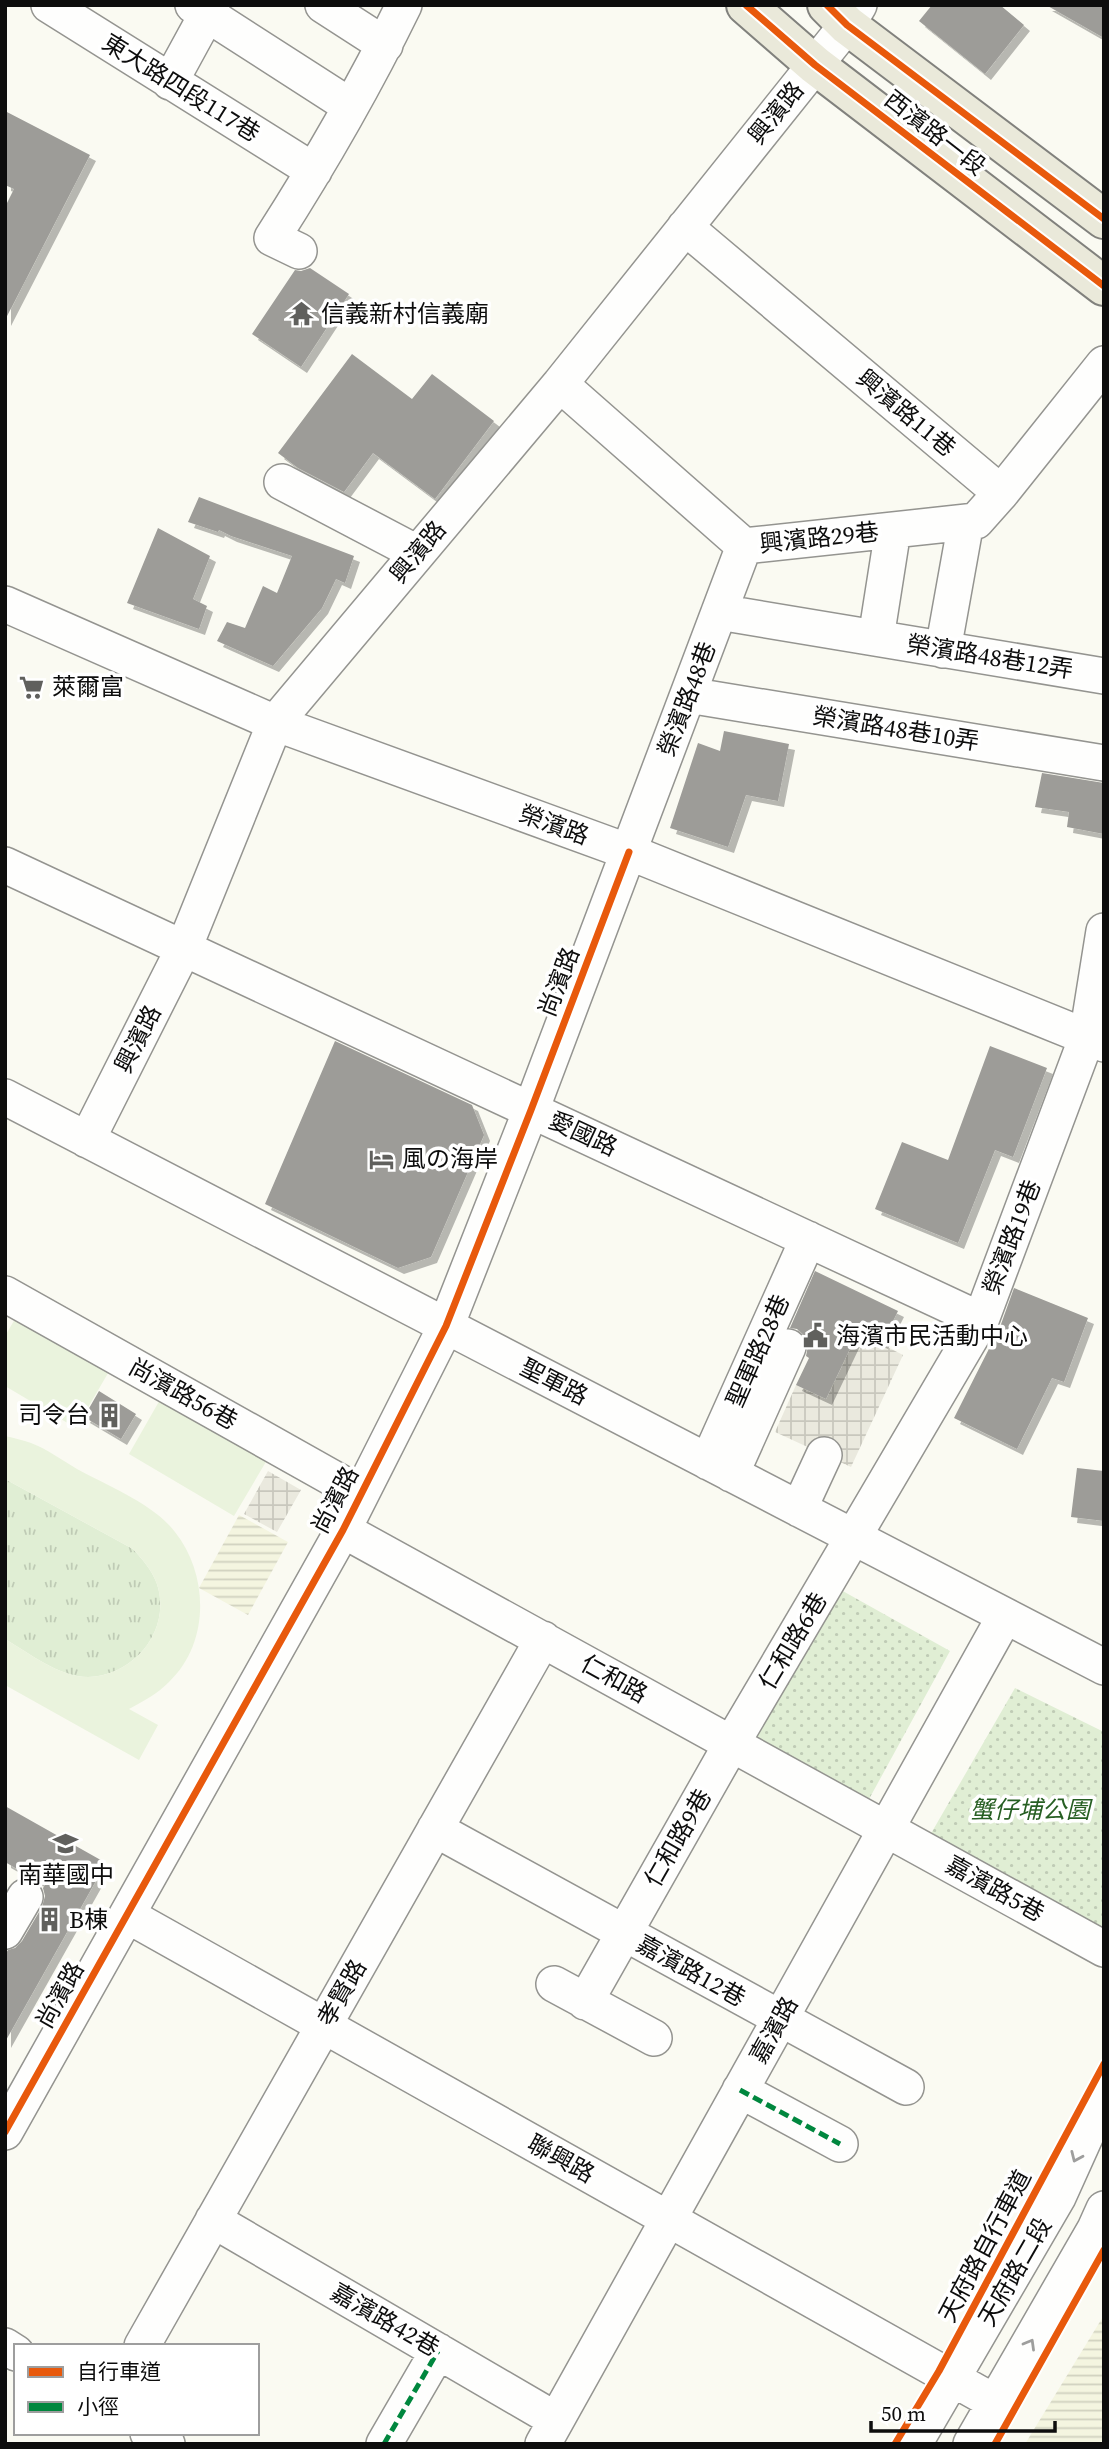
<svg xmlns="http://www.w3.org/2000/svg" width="1109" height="2449" font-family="'Source Serif 4','Noto Sans TC','Noto Sans JP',serif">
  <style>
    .farmland { fill: url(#farmland-rules) }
    .grass { fill: url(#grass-tufts) }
    .park { fill: url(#park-dots) }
    .pitch { fill: #eaf3dd }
    .plaza { fill: url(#plaza-grid) }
    .building { fill: #9d9c98; filter: url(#shadow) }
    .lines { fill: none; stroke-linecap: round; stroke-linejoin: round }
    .minor-casing { stroke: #949490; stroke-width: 38 }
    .major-casing { stroke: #81817d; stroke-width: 42 }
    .minor { stroke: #fefefd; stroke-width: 35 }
    .major { stroke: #eae9da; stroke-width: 38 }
    .quiet { stroke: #00873e; stroke-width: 5; stroke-dasharray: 10 5; stroke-linecap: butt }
    .cycleway-casing { stroke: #fff; stroke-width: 11 }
    .cycleway { stroke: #e8590c; stroke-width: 7 }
    .oneway { stroke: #9e9e9d }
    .labels { text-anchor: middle; stroke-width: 7; stroke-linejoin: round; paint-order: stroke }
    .street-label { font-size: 24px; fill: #0d0d0d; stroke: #fff }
    .poi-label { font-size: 24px; fill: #0d0d0d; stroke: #fff; text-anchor: start }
    .park-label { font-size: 24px; font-style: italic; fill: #275f23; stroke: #fff }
  </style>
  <defs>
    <pattern id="farmland-rules" width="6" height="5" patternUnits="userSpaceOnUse" patternTransform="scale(1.75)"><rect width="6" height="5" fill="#f4f5e0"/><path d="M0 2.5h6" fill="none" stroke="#d0d1bf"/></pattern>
    <pattern id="grass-tufts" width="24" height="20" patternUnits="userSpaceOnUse" patternTransform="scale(1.75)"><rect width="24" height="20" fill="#e0eed4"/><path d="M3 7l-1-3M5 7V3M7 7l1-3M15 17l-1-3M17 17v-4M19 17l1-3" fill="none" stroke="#bfcbb5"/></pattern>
    <pattern id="park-dots" width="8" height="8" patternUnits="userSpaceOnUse" patternTransform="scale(1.75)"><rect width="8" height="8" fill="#e0eed4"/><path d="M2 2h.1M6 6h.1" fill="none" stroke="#bfcbb5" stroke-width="1.8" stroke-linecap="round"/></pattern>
    <pattern id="plaza-grid" width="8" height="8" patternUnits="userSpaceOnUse" patternTransform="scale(1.75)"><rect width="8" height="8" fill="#eae9de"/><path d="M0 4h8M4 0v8" fill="none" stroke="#c8c7bd"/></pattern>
    <filter id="shadow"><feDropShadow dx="6" dy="6" stdDeviation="0" flood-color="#0004"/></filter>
  </defs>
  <rect width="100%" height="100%" fill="#fafaf2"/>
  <path class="farmland" d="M239,1515L288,1542L248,1615L199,1588Z
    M1104,2315V2444H1025Z"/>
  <path class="grass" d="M5,1479L133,1549C143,1560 152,1570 157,1584C172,1630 134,1676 88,1677C59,1677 29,1653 5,1639Z"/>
  <path class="park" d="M832,1585L950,1651L868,1801L750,1735Z
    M1015,1688L1104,1732V1937L929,1837Z"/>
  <path class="pitch" d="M18,1314L111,1368L76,1428L5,1386V1336Z
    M161,1398L267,1460L234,1516L129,1454Z
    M5,1436C14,1438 23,1440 31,1443C47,1449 62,1460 77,1469C108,1486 154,1504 175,1532C209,1575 210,1643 169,1682C157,1694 144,1701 129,1709L158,1725L139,1760L5,1685V1639C29,1653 59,1677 88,1677C134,1676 172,1630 157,1584C152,1570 143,1560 133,1549L5,1479Z"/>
  <path class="plaza" d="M858,1332L903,1355L851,1467L775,1432L796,1385L826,1399Z
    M268,1471L301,1490L277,1532L244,1514Z"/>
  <path class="building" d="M932,5H1000L1024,25L985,74L919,21Z
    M1046,5H1104V38Z
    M5,111L90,155L5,320V207L14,189L5,185Z
    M310,268L349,294L301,367L252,334L295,270L301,271Z
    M352,354L412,399L432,374L494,421L435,499L373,453L344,492L298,468L278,453Z
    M199,497L354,556L345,583L336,579L322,608L273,666L217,641L227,622L245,628L263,586L277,593L292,556L231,536L219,530L218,532L188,522Z
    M158,528L210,556L193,599L207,606L199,629L127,603Z
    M724,731L789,744L778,801L746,795L728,847L670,828L698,743L720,751Z
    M1042,773L1104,783V834L1067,827L1069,812L1035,807Z
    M335,1041L472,1105L484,1135L431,1257L398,1268L265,1204Z
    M990,1046L1047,1068L1013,1157L995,1150L958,1243L875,1209L902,1142L948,1160Z
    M815,1271L898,1311L882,1343L858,1332L826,1399L796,1385L809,1358L806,1356L808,1346L805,1336L797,1329L790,1328Z
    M1014,1288L1088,1318L1064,1382L1052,1378L1017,1449L954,1418L1000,1327Z
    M99,1391L136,1414L121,1439L84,1417Z
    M1077,1468L1104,1471V1521L1071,1517Z
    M5,1806L106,1863L5,2042V1955L8,1950L15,1948L22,1941L42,1907L45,1896L43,1888L45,1885L5,1862Z"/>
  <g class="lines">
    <defs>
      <path id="minor" d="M49,5L314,171
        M193,5L350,106
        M323,5L385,45
        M170,82L212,5
        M685,227L1001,493
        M299,251L272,238C320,163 365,85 404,5
        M560,384L744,546L976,521L1001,493L1104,364
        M282,482L417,553
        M5,604L275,723L629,852L1104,1044
        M719,612L1104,676
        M876,638L893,530
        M943,650L966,522
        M688,695L1104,763
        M5,865L981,1320
        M5,1097L1104,1667
        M87,1140L184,948L275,723L560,384L847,25L859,5
        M5,1294L361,1494
        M708,1462L808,1239
        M731,1474L788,1347
        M799,1509L824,1455
        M343,1530L1104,1949
        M435,1829L906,2087
        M127,1915L996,2403
        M5,1931L25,1897
        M554,1984L654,2038
        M585,2002L732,1743L981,1320L1087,1037L1104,931
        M740,2090L840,2144
        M5,2132L343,1530L446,1326L531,1110L744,546
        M213,2220L556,2420
        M5,2346L16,2353
        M142,2346L543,1639
        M148,2433L167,2444
        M384,2444L438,2351
        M543,2444L1005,1616
        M914,2444L1058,2197L1104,2095
        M971,2444L1095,2229L1104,2209"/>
      <path id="major" d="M746,5L815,65L1104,286
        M827,5L847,25L1104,219"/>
    </defs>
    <use href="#minor" class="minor-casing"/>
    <use href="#major" class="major-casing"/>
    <use href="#minor" class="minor"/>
    <use href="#major" class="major"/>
    <path class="quiet" d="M740,2090L840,2144
      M384,2444L438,2351"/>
    <defs>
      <path id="cycleway" d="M746,5L815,65L1104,286
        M827,5L847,25L1104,219
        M5,2132L343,1530L446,1326L531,1110L629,852
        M895,2444L939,2371L1104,2064
        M995,2444L1104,2250"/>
    </defs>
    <use href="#cycleway" class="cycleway-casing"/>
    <use href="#cycleway" class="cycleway"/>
  </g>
  <defs><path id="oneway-chevron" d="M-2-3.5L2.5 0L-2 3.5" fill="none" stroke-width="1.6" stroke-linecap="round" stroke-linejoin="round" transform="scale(1.75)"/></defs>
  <g class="oneway">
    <use href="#oneway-chevron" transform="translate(1076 2157) rotate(114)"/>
    <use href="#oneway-chevron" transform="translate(1030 2344) rotate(-60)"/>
  </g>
  <defs>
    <symbol id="temple-bare" viewBox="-9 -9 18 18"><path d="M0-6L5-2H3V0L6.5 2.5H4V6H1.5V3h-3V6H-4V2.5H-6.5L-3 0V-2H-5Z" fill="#60605d" stroke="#fff" stroke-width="2.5" paint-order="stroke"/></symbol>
    <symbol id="supermarket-bare" viewBox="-9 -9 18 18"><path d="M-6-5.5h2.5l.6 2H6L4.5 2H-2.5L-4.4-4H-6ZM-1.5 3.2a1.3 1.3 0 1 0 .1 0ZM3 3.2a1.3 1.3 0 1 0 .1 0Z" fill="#60605d" stroke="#fff" stroke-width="2.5" paint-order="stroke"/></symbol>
    <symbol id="hotel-bare" viewBox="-9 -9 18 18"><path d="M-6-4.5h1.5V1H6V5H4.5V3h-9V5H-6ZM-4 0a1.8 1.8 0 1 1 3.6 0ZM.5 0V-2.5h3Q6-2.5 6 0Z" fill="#60605d" stroke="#fff" stroke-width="2.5" paint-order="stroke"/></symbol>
    <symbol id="civic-bare" viewBox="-9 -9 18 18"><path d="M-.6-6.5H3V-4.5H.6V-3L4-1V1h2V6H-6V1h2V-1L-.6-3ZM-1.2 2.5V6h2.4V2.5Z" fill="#60605d" stroke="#fff" stroke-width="2.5" paint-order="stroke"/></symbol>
    <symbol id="building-bare" viewBox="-9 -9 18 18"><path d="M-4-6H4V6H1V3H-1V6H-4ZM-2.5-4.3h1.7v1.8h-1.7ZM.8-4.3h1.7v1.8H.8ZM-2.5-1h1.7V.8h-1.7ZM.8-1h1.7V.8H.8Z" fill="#60605d" stroke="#fff" stroke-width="2.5" paint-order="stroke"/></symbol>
    <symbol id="school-bare" viewBox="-9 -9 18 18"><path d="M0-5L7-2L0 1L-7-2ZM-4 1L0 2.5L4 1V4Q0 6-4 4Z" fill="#60605d" stroke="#fff" stroke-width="2.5" paint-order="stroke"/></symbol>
  </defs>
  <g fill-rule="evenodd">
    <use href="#temple-bare" x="284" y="296" width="35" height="35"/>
    <use href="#supermarket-bare" x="14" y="670" width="35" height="35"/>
    <use href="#hotel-bare" x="364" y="1142" width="35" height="35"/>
    <use href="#civic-bare" x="798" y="1318" width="35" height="35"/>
    <use href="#building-bare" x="92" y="1398" width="35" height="35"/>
    <use href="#school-bare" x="48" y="1826" width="35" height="35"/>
    <use href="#building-bare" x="32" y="1902" width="35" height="35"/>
  </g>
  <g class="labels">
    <g class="street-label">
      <text transform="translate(181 88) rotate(32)" y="8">東大路四段117巷</text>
      <text transform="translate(776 113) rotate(-51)" y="8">興濱路</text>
      <text transform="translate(935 133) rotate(38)" y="8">西濱路一段</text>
      <text transform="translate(906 413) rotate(40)" y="8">興濱路11巷</text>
      <text transform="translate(819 538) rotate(-6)" y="8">興濱路29巷</text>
      <text transform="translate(418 552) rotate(-50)" y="8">興濱路</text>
      <text transform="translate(990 657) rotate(9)" y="8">榮濱路48巷12弄</text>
      <text transform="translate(687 699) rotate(-69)" y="8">榮濱路48巷</text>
      <text transform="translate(896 729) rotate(9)" y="8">榮濱路48巷10弄</text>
      <text transform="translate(554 825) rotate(20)" y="8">榮濱路</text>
      <text transform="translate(559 982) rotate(-69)" y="8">尚濱路</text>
      <text transform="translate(138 1039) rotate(-63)" y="8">興濱路</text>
      <text transform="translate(583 1134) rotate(25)" y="8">愛國路</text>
      <text transform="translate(1012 1237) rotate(-69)" y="8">榮濱路19巷</text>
      <text transform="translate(758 1351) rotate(-66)" y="8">聖軍路28巷</text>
      <text transform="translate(554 1382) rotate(27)" y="8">聖軍路</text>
      <text transform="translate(183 1394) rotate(29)" y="8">尚濱路56巷</text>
      <text transform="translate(335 1500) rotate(-62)" y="8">尚濱路</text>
      <text transform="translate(793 1641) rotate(-59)" y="8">仁和路6巷</text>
      <text transform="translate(614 1679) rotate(29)" y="8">仁和路</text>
      <text transform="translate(678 1838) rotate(-60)" y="8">仁和路9巷</text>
      <text transform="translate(995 1889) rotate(29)" y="8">嘉濱路5巷</text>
      <text transform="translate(691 1971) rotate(29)" y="8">嘉濱路12巷</text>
      <text transform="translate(342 1993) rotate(-60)" y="8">孝賢路</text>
      <text transform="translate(60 1995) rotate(-61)" y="8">尚濱路</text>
      <text transform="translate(774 2030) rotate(-61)" y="8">嘉濱路</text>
      <text transform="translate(561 2159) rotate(29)" y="8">聯興路</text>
      <text transform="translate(985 2246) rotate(-62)" y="8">天府路自行車道</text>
      <text transform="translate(1015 2272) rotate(-60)" y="8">天府路二段</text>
      <text transform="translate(385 2320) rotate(30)" y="8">嘉濱路42巷</text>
    </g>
    <g class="poi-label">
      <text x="321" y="322">信義新村信義廟</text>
      <text x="52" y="695">萊爾富</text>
      <text x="402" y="1167">風の海岸</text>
      <text x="836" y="1344">海濱市民活動中心</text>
      <text x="90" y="1423" text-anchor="end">司令台</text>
      <text x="66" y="1883" text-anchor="middle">南華國中</text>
      <text x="69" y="1928">B棟</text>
    </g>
    <g class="park-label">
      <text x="1030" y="1818">蟹仔埔公園</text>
    </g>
  </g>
  <rect width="1109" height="2449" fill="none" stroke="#0d0d0d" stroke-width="14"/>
  <rect x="14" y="2344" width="245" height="91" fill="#ffffff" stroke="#9e9e9e" stroke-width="2"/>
  <rect x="28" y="2367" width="35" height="10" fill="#e8590c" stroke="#9e9e9e" stroke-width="2"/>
  <text x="77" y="2379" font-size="21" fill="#0d0d0d">自行車道</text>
  <rect x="28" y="2402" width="35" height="10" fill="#00873e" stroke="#9e9e9e" stroke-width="2"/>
  <text x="77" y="2414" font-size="21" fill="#0d0d0d">小徑</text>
  <path d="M871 2421v10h184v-10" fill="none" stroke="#0d0d0d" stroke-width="3.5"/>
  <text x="881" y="2421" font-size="21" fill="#0d0d0d" stroke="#ffffff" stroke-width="5" paint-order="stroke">50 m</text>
</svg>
